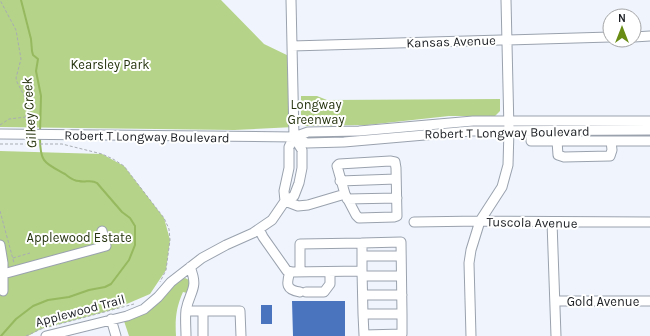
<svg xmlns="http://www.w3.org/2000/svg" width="650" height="336" font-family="Karla,sans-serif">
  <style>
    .green { fill: #b5d389 }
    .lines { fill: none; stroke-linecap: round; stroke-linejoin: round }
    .stream { stroke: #96b85e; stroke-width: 2 }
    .building { fill: #4a74be }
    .minor-casing { stroke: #9aa2ae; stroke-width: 11 }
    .path { stroke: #a8acb3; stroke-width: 1; stroke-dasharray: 3 2; stroke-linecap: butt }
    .minor { stroke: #fff; stroke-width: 9 }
    .labels { text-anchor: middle; stroke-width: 4; stroke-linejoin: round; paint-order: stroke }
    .street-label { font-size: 13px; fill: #1b1e22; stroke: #fff }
    .park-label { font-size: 13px; fill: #27350f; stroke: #fff }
    .water-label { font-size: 14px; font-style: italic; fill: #23300a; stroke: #fff }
  </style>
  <rect width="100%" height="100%" fill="#f0f5fd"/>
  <path class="green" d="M0,0H221L264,44L293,58L294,127L234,130L0,127Z
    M301,96H317L327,100L500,99V111L495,116H449L367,125L305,126L301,122Z
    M0,151L102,154L124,166L164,218L170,240L166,270L150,294L115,309L41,329L28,336H0Z
    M185,278L189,280L191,285L187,293L183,292C176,308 175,319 176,336H129L124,321C137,316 148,312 158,303C167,295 174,282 185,278Z"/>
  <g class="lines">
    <path class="stream" d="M21,0L31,39L32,51L33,55L38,59L36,71L41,96L40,132
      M1,336L16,319L33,306L48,300L69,297L89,290L105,287L111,284L129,260L135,245V226L130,218L122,212L97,183C91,179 85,183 79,181C73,181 69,177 65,174C45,163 40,163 40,138"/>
  </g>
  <path class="building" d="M292,301H345V336H293Z
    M261,305H272V324H261Z"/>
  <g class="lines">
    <defs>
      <path id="minor" d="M634,37L650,36
        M292,46L610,37
        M531,131V141H650
        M0,134L294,137L308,132L359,131L473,121H650
        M294,137L307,143L344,142L471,131L650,130
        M557,141L558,155L564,157L610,156L612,150L611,141
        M340,181L396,179
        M347,199L397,198
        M285,201L298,206L308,205L345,194L337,166L339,164L390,161L395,162L396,168L397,216L394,217L359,218L356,215L345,194
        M285,201L284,191L289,168V147L294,137L291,0
        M414,222L480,221L650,222
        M552,222L556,336
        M259,229L263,237L287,271L292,272L362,271V243L300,244V272
        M362,243L401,242L402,314H363L362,271
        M0,245L3,263V291
        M362,256H401
        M290,272C286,284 286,290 300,292
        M3,274L106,246L102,231
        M362,276H401
        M306,292H324L330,284V272
        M363,295H402
        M555,301H650
        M186,311H203V336
        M203,311H240L241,336
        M363,314L364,335L402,334V314
        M111,319L116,336
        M46,336L127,316L144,309L158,297L171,282L202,258L226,245L253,233L272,220L285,201L294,196L299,183L302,168V150L294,137
        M186,336C186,328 185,318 186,310C190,290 199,289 190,267
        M471,336L469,263L471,250L480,221L502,187L508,165L509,130L506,0"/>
    </defs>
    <use href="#minor" class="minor-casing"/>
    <path class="path" d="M0,125L9,119L26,117L29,114L30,110L29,105L17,82L16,78L21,59L16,30L0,0
      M0,144H62L102,154L113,159L124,166L164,218L169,229L170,240L166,270L160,282
      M0,211L14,263
      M13,258L30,253
      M26,336L41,329L134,304"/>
    <use href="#minor" class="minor"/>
  </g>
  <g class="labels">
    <g class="street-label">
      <text transform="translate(451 41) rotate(-2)" y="5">Kansas Avenue</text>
      <text transform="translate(507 132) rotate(-1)" y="5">Robert T Longway Boulevard</text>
      <text transform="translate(147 136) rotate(1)" y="5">Robert T Longway Boulevard</text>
      <text transform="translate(532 222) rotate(1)" y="5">Tuscola Avenue</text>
      <text x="603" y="306">Gold Avenue</text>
      <text transform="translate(80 310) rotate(-15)" y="5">Applewood Trail</text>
    </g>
    <g class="park-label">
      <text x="110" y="69">Kearsley Park</text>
      <text x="316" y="109">Longway<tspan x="316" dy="15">Greenway</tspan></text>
      <text x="79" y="242">Applewood Estate</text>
    </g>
    <g class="water-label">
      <text transform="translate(29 113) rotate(-94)" y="5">Gilkey Creek</text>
    </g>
  </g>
  <g transform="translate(622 28)"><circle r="19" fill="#ffffff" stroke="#a4a5a7"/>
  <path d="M0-3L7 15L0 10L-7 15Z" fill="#688c14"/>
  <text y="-6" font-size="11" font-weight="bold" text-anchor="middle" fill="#1b1e22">N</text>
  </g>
</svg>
